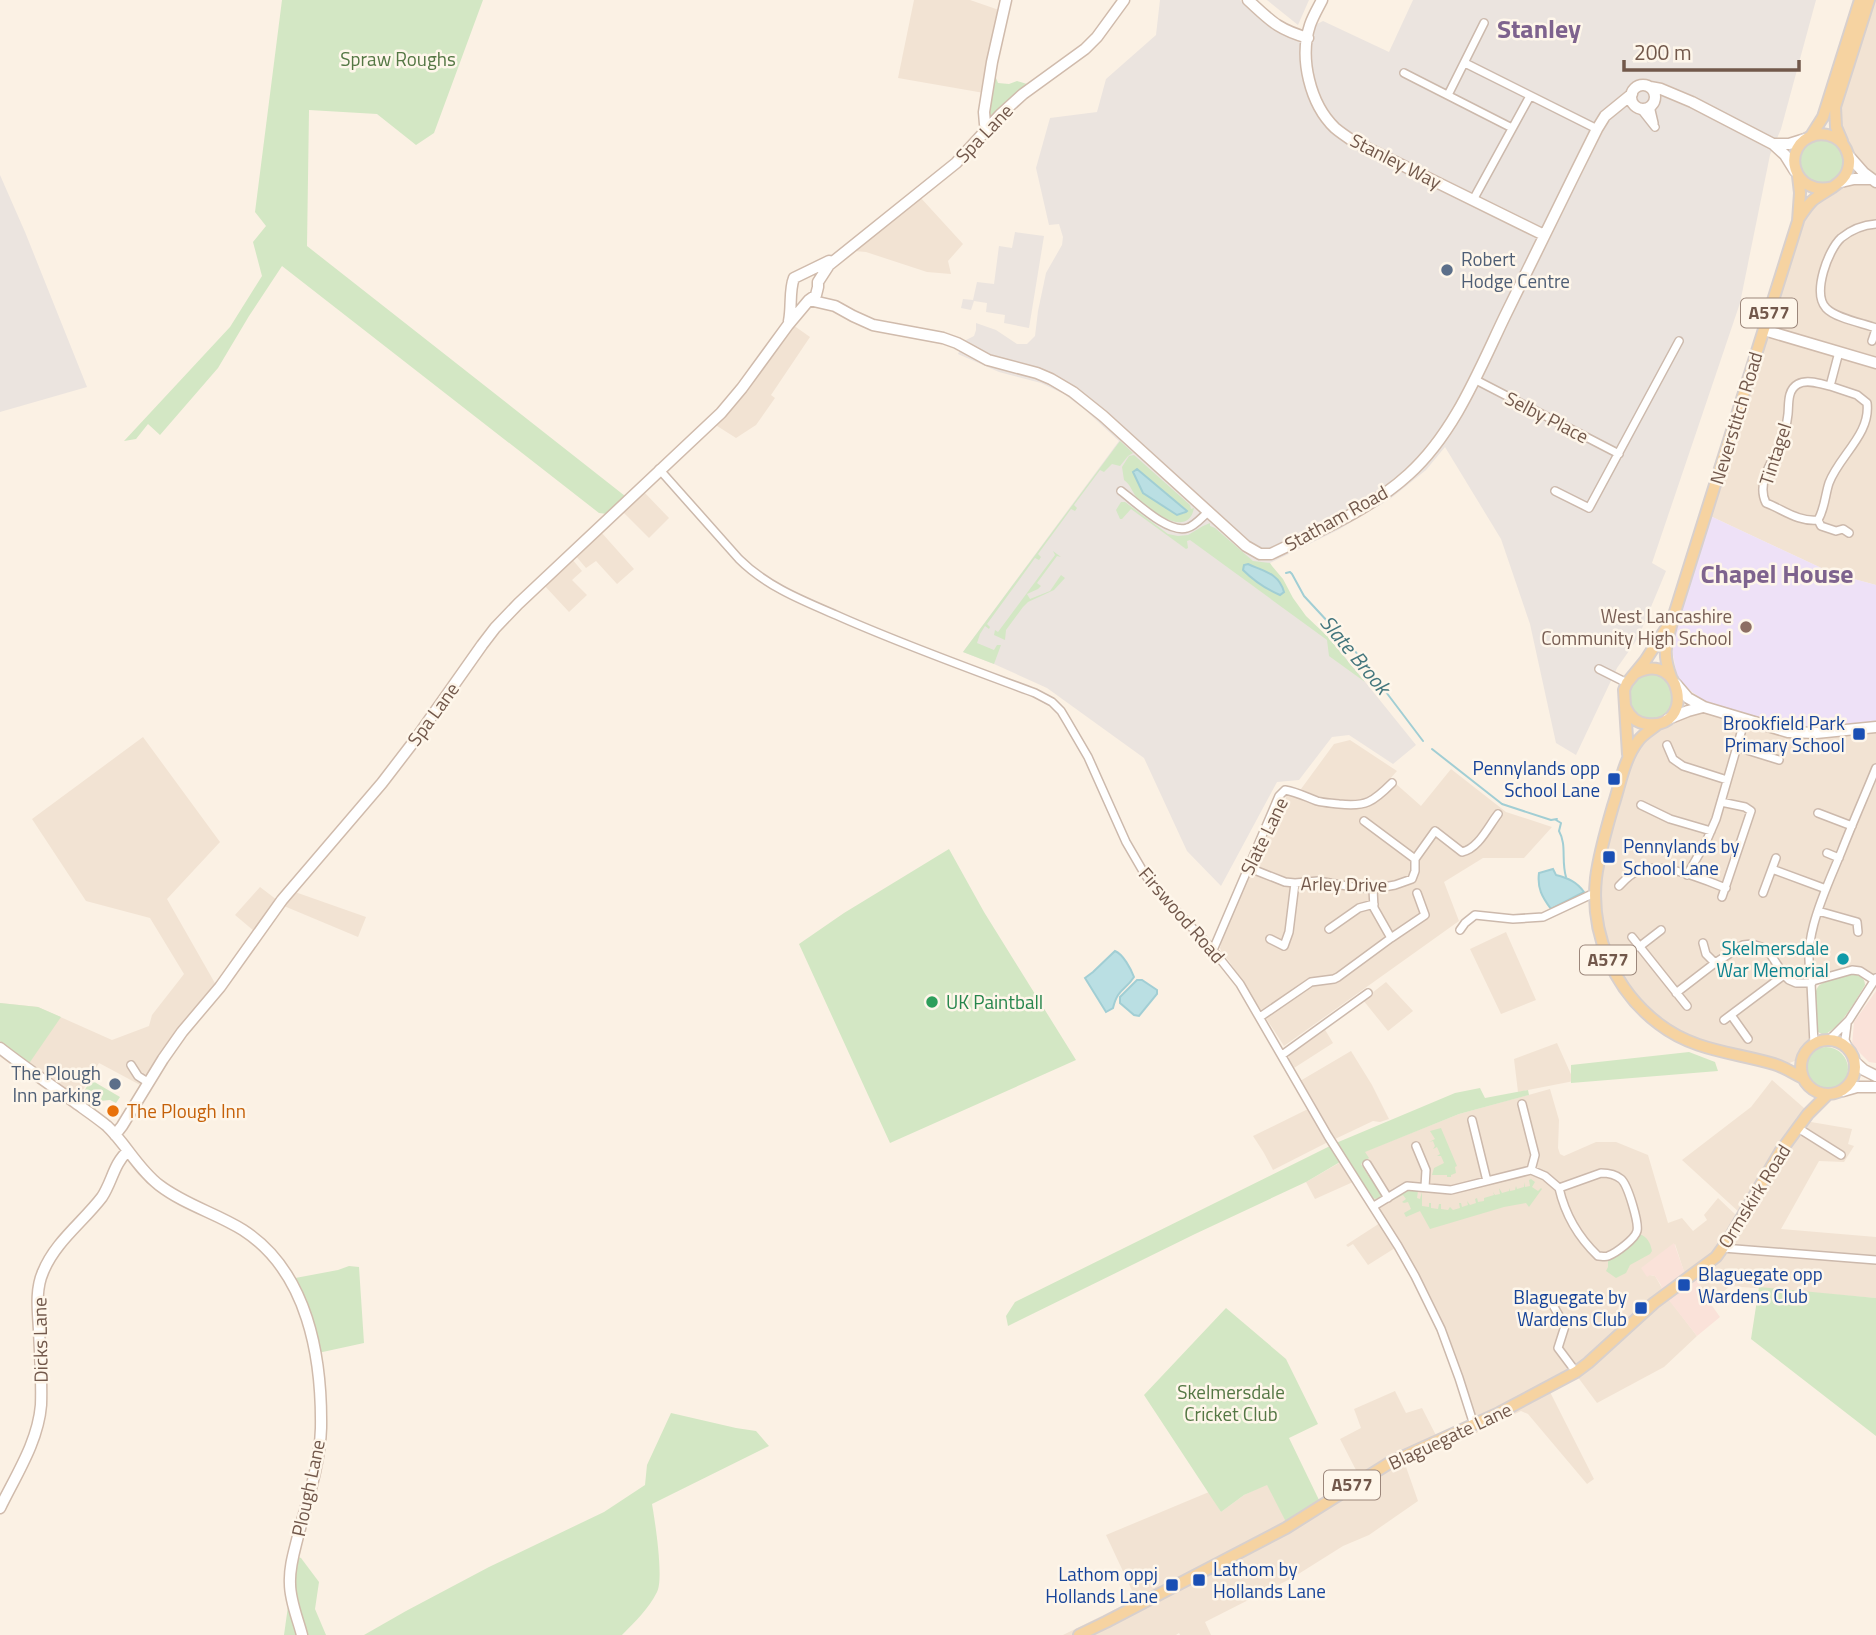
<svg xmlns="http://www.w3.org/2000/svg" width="1876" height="1635" font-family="'Titillium Web',sans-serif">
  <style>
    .residential { fill: #f2e3d3 }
    .commercial { fill: #fae2d9 }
    .industrial { fill: #ebe4df }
    .education { fill: #eee1f7 }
    .green { fill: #d3e7c4; fill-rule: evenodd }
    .water { fill: #badfe3; stroke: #a1ced4; stroke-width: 2 }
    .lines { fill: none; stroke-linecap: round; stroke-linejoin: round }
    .stream { stroke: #a1ced4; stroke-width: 2 }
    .street-casing { stroke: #ccb9ac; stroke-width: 10 }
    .secondary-casing { stroke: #d0bbac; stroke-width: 13 }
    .primary-casing { stroke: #d8d0cd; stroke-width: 14 }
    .street { stroke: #fff; stroke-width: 7 }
    .secondary { stroke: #fff; stroke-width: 10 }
    .primary { stroke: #f6d3a1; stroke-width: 10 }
    .service-dot { fill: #5c6f8a; stroke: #fef6ea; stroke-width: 2.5 }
    .education-dot { fill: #8d6e63; stroke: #fef6ea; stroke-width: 2.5 }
    .transit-dot { fill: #1a4fb4; stroke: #fef6ea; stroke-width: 2.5 }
    .culture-dot { fill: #0f9aa8; stroke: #fef6ea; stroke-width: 2.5 }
    .leisure-dot { fill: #2e9e5b; stroke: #fef6ea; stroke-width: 2.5 }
    .food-dot { fill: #e8710a; stroke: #fef6ea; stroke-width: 2.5 }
    .labels { text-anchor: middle; stroke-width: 5; stroke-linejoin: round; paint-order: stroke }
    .shield { fill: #fef6ea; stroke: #9c877b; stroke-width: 2 }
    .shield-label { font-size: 18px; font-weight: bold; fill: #72584b }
    .park-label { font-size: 19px; fill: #547744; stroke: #fef6ea }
    .street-label { font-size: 19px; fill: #72584b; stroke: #fef6ea }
    .service-label { font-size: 19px; fill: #4e5e75; stroke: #fef6ea; text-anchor: start }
    .education-label { font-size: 19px; fill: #785e54; stroke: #fef6ea; text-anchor: end }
    .transit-label { font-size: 19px; fill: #164399; stroke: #fef6ea; text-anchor: end }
    .culture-label { font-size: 19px; fill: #0d838f; stroke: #fef6ea; text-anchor: end }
    .leisure-label { font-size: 19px; fill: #27864d; stroke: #fef6ea; text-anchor: start }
    .food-label { font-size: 19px; fill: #c56008; stroke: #fef6ea; text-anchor: start }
    .water-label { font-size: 21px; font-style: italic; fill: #43767d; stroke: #fef6ea }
    .district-label { font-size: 26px; font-weight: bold; fill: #7e638e; stroke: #fef6ea }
  </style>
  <rect width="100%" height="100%" fill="#fbf1e4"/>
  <path class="residential" d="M914,0H970L999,10L984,93L898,78Z
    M1869,0H1876V585L1832,573L1706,514L1798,221L1819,196L1861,178L1834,115Z
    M920,197L963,244L948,261L951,274L927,272L866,252L854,251Z
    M793,325L810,337L771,395L775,398L756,425L736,438L714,424Z
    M643,491L669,518L649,538L622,511Z
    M601,532L634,569L617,584L596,561L586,568L575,555Z
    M572,559L582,571L572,580L587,595L569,612L543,584Z
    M1694,708L1788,732L1876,727V978L1860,971L1813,981L1814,1044L1802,1058L1787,1064L1733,1055L1661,1025L1609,961L1596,878L1637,742Z
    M143,737L220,842L167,899L216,985L207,997L174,1035L142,1086L99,1063L77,1100L0,1041V1003L38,1007L112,1040L149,1026L152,1015L184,974L150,918L86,901L32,819Z
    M1350,740L1397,771L1381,789L1365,800L1352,802L1331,800L1314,795L1301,789L1334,744Z
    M1451,769L1506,812L1552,827L1524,858H1483L1444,882L1459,921L1284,1046L1229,961L1222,953L1220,948L1224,930L1280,801L1285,800L1286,797L1284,796V792L1315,800L1361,807L1373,804L1395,783L1421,806Z
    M260,887L277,900L254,931L235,915Z
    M295,892L366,917L358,937L284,906Z
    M1506,932L1536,1000L1501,1014L1470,949Z
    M1386,982L1413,1011L1388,1031L1363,1000Z
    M1324,1028L1333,1043L1294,1068L1289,1060V1053Z
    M1557,1043L1574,1081L1518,1092L1514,1059Z
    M1351,1051L1372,1085L1389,1119L1380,1122L1373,1121L1335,1139L1300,1081Z
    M1772,1080L1804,1108L1811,1122L1852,1129L1848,1144L1854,1146L1844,1162L1819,1161L1781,1229L1876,1237V1298L1730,1286L1711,1303L1703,1293L1694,1269L1685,1275L1675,1244L1650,1275L1655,1276L1668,1298L1697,1336L1664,1367L1597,1403L1577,1376L1550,1392L1594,1479L1587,1484L1528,1414L1521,1411L1472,1435L1456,1380L1437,1332L1414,1278L1395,1248L1368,1265L1353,1244L1348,1247L1346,1245L1380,1223L1353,1182L1315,1199L1306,1182L1346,1159L1459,1114L1550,1089L1559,1120L1558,1148L1560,1154L1564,1156L1596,1142H1616L1648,1155L1668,1223L1682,1218L1693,1231L1707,1220L1704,1215L1718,1198L1737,1216L1740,1213L1682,1160L1751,1107Z
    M1308,1109L1328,1142L1273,1170L1264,1153L1253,1136Z
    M1395,1391L1406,1413L1422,1408L1443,1449L1405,1464L1418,1501L1369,1535L1343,1546L1292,1578L1205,1622L1211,1635H1180L1179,1633L1176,1635H1063L1136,1599L1106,1535L1209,1492L1221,1512L1244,1495L1267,1484L1286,1521L1358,1474L1340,1439L1361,1428L1354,1409Z"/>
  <path class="commercial" d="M1876,991V1063L1869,1062L1852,1045L1854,1022Z
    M1674,1243L1685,1274L1694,1268L1703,1293L1720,1317L1697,1336L1668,1299L1662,1292L1661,1285L1655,1276L1650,1275L1647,1277L1641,1268Z"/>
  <path class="industrial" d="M1160,0H1240L1271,27L1291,37L1323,21L1389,52L1413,0H1816L1781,129L1770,155L1740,303L1652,563L1666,571L1638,638L1617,668L1576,755L1556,743L1530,624L1501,539L1445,447L1426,470L1390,499L1338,530L1270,563L1254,584L1337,647L1416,745L1393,764L1349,735L1332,737L1299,780L1277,782L1221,886L1187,851L1144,758L1047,688L994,664L963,652L1119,441L1084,409L1064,394L1041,383L999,372L958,354L964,341L974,336L976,330V323L996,330L1017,344H1027L1035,336L1038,311L1046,273L1062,245L1063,237L1059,224L1049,225L1036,168L1050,118L1097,112L1106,79L1156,35Z
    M1267,0H1309L1298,25Z
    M0,175L25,232L87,387L0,412Z
    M1015,232L1044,236L1029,328L1004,323L1005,315L986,312L987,303L974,301L971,310L961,308L963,299L973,300L977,282L994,284L999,246L1012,248Z"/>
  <path class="education" d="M1706,514L1832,573L1876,585V722L1825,728H1807L1802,723L1797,728L1706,702L1692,692L1677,677L1671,643Z"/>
  <path class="green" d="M282,0H483L434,133L416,145L377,114L309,110L307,246L625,496L607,514L599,513L282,266L249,316L218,368L160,435L148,424L136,439L124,441L230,327L262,276L253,242L266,226L255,212Z
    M994,73L998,83L1009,84L1017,81L1027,84L1037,81L990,120L988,118Z
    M1825,136L1843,148L1845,168L1833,182L1815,184C1794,168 1796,168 1804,143Z
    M1120,441L1133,453L1128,456L1120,466L1112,464L1104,472L1100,470L1074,505L1077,508L1075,511L1071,509L1038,554L1041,557L1039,560L1035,558L987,624L990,627L989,629L985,626L980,634L977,643L994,650L997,645H1001L994,664L963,652Z
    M1134,455L1190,505L1191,509L1194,508C1188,540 1149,510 1137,498C1132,492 1131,485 1124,480L1122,467L1129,456ZM1137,469L1187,511L1183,514H1177L1143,493Z
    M1121,502H1125L1168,534L1178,536L1188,535L1203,526L1210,523V526L1215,528L1253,561L1270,563L1272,566L1283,579L1293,598L1306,616L1327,636L1365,682L1329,656L1327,640L1190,540L1187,541L1188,548L1186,549L1131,509L1122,519H1120L1116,510Z
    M1053,551L1061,557L1057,556L1037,583L1041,586L1038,589L1027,594L1030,599L1050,591L1061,575L1065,578L1054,590L1028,602L1023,607L1006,630L1005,640L994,635L995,630L998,632L1055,555Z
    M1628 697a23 23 0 1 1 46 0a23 23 0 1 1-46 0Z
    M949,849L984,912L1076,1060L890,1143L799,944L844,913Z
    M1854,974C1860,976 1865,978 1865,985C1854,1003 1843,1025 1824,1035L1818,1032C1816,1021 1810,990 1821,984C1830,979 1844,977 1854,974Z
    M0,1003L38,1007L61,1017L28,1065L0,1041Z
    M1804 1069a22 22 0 1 1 44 0a22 22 0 1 1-44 0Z
    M1689,1052L1715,1062L1718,1071L1571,1083V1065Z
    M91,1080L120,1097L116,1103L110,1100L100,1101L94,1112L78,1101Z
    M1480,1088L1485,1098L1528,1090L1529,1095L1459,1114L1365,1152L1369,1158L1361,1164L1369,1177H1372L1376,1184L1375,1186L1383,1196L1376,1199L1372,1198L1336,1143L1455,1093Z
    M1441,1128L1457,1166L1455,1167L1456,1173L1451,1175V1177H1447V1175H1432L1434,1168L1444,1163L1441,1156H1437L1440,1154L1437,1147L1433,1149L1435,1146L1433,1141L1429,1142L1435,1139L1430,1131Z
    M1330,1146L1340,1162L1306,1182L1195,1234L1008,1326L1006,1316L1015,1302Z
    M1531,1179L1535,1182L1532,1187L1538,1191L1541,1188L1542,1189L1529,1207L1526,1203L1504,1207L1430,1229L1420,1211L1406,1217L1404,1213L1411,1209L1408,1202L1404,1203L1402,1202L1406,1199L1403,1195L1391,1201L1406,1191H1418L1417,1198L1420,1199L1422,1192V1206L1429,1207V1203H1431V1208L1438,1209L1439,1204H1441V1209L1448,1210L1450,1207L1453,1210L1460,1208L1459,1203H1461L1462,1207L1468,1205L1467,1201L1470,1205L1476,1203L1475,1199L1477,1198L1478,1202L1484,1201V1198L1494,1195L1493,1192L1495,1195L1500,1194L1499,1188L1502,1193L1509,1191V1188L1510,1191L1515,1190L1516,1186L1517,1189L1524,1187V1182L1525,1187L1530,1186L1529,1180Z
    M1640,1234C1648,1238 1650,1242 1652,1251L1650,1254L1630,1265L1626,1273L1616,1278L1606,1271L1608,1267V1259L1636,1239Z
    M349,1266L359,1267L364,1343L318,1353L290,1279L338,1270Z
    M1759,1287L1876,1298V1436L1751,1339Z
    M1226,1308L1286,1359L1318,1424L1289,1438L1319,1500L1286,1522L1267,1485L1244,1495L1221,1512L1144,1395Z
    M671,1413L736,1428L756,1431L769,1446L652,1504C655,1521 664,1579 657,1592C649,1608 635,1622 622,1635H364L406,1611L489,1567L604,1512L645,1485L647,1465Z
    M295,1556L301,1558L319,1582L315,1609L326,1635H284Z"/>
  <path class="water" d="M1137,469L1187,511L1186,512L1177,515L1143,493L1133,472Z
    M1248,564C1263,571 1279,573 1284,592L1280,595C1266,589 1254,581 1243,570L1244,565Z
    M1553,869L1556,875C1568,878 1577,882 1584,892L1551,909C1542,897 1537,888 1539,873Z
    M1115,951C1123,954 1131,969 1134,977C1125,991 1118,988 1113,1008L1106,1012L1085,978L1093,972Z
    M1137,980H1142L1157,990V994L1139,1016L1134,1015L1120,1003V997Z"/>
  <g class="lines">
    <path class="stream" d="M1286,573L1290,572L1292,574L1304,596L1355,651L1423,741
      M1432,749L1502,804L1551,820L1557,819
      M1556,820L1561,823L1559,831C1567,845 1561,861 1566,877"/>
    <defs>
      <path id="street" d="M1465,63L1597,129
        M1404,73L1512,128
        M1448,95L1484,23
        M1650,106L1654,123
        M1640,108L1655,127
        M1473,200L1530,96
        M1876,224C1862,225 1852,229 1841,238C1828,250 1812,293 1826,308C1835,318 1862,323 1876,328
        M1872,341L1876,329
        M1474,379L1619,454
        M1830,386L1857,395L1867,403C1871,434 1839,456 1829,483C1825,495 1825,508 1818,520C1798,522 1784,510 1766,503C1755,481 1776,456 1784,436C1786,429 1787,421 1788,414C1789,404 1787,390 1798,384C1807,379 1821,384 1830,386L1839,352
        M659,469L739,559C766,586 801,600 836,615C901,644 968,668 1035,693L1052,702L1061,711L1067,721L1088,757L1126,842L1144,873L1154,887L1213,950L1240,984L1328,1136L1398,1246L1415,1276L1441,1329L1459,1378L1474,1425
        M1121,491C1136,502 1168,534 1187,528C1195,526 1202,517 1209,511
        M1555,491L1589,508L1679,341
        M1818,520L1821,526L1836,531L1843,529L1849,533
        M1599,669L1627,683
        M1667,745L1673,759L1683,766L1727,780
        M1737,747L1779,760
        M1721,802L1745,807L1751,811L1722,897
        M1641,805L1670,819L1711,831
        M1818,813L1852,826
        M1364,821L1415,859
        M1827,853L1839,858
        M1415,859L1435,831L1462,852C1478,849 1488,827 1498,814
        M1772,869L1826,889
        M1257,871L1285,882L1295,883L1318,881L1353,887L1373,889L1395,885L1412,879L1415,871V859
        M1687,875L1706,842L1716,819L1745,719
        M1619,886C1624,881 1629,875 1636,872C1661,860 1701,879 1726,888
        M1763,893L1776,858
        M1818,911L1857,922L1858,932
        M1329,929L1359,908L1374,904
        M1460,930L1465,923L1475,915L1513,919L1543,917L1590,895
        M1632,937L1687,1006
        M1391,938L1425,915L1417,893
        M1270,939L1284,946L1289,932L1295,883
        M1703,943L1706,954L1715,963
        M1639,947L1661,930
        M1213,950L1279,796L1285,790C1297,792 1306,797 1317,801C1324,803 1332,803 1339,804C1366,807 1373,802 1392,783
        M1813,981C1798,943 1828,885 1842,850C1853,822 1865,795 1876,768
        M1811,983L1814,1044
        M1812,983L1813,981L1852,970L1860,971L1874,980
        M1676,993L1715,963L1743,945L1752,944L1767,949L1784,975L1789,980L1796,983H1811
        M1731,1015L1748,1039
        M1260,1017L1311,982L1334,979L1338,977L1391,938L1374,908L1373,889
        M1724,1020L1784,975
        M1847,1024L1845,1040L1849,1049
        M1829,1040L1849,1020L1876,978
        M1282,1055L1368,993
        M131,1065L138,1076L149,1083
        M1522,1104L1535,1155L1531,1170
        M1472,1120L1487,1181
        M1798,1128L1841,1155
        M1416,1146L1426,1170L1425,1187
        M1367,1164L1388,1198
        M1531,1170L1545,1176L1559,1188
        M1601,1173C1608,1173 1615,1174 1621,1179C1628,1185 1639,1223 1637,1231C1635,1239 1616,1253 1608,1256C1605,1257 1601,1256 1598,1256C1578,1237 1565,1214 1559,1188Z
        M1374,1206L1407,1186L1451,1190L1531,1170
        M1723,1248L1876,1260
        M1550,1300L1565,1326L1558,1348L1576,1372"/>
      <path id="secondary" d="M1248,0C1271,21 1277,29 1308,38
        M1322,0C1318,8 1313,16 1310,25C1299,58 1310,104 1335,128C1341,133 1347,137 1353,141L1544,235
        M1631 97a12 12 0 1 1 24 0a12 12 0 1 1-24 0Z
        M1650,87L1661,89L1692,102L1773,144L1785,155L1795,171
        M988,128L985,124L984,112L992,62L1006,0
        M1774,144H1789L1805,139
        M1849,156L1864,173L1876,182
        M1841,182L1854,179H1871
        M809,300L835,306L853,316L873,325L943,338L957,343L988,360L1037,373L1051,379L1073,392L1103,416L1246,546L1260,554H1271C1318,531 1370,510 1409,474C1455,432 1479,370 1505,316C1536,253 1566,191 1597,129L1605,116L1632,94
        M789,321C792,307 789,290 794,278L829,261
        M1764,330L1876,363
        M1676,684L1688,698L1704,707L1788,732L1816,733L1876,727
        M1668,719L1688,711L1703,707
        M0,1048C23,1066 48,1083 73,1101C84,1109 96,1117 107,1126C126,1144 138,1169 159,1185C185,1205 216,1213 243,1230C308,1272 322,1357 321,1428C320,1463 308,1499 299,1532C295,1549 289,1566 290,1584C290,1601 298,1619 302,1635
        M1855,1062L1864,1070L1876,1076
        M1843,1091L1857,1087H1876
        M115,1135L122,1126L163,1059L182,1032L220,987L282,900L382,783L415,740L482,645L495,628L518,604L721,413L742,388L788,325L809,300L816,295L818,287V282L829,265L956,163L1001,114L1023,94L1085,49L1097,37L1124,0
        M0,1508C16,1475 38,1442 41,1405C42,1380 40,1355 39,1330C38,1311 35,1290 43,1272C55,1242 83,1222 102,1197C112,1182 114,1163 128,1151"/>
      <path id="primary" d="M1811,136L1823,117L1860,0
        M1842,141L1836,127L1835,107L1869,0
        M1799,218C1803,212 1807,206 1812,201C1826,189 1851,183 1849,159C1848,152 1845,146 1840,141C1833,135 1823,133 1815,135C1779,145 1793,198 1833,187
        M1671,677C1661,650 1667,642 1674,615L1798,221L1800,193L1798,176
        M1626,708C1630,717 1637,723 1647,724C1696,730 1682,649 1636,673
        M1658,724C1651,730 1643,734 1638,741C1624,759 1620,785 1613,806C1606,830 1599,854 1596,878C1590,934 1614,990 1659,1024C1694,1051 1733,1052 1774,1064C1784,1067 1793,1073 1803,1078
        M1628,754L1624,690L1627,683L1645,661L1667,627
        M1801 1067a27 27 0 1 1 54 0a27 27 0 1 1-54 0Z
        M1079,1635L1106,1622L1286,1528L1391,1462L1499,1413L1576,1372L1588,1363L1654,1303L1716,1257L1729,1239L1780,1152L1808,1114L1827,1095"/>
    </defs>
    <use href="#street" class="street-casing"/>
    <use href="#secondary" class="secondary-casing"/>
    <use href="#primary" class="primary-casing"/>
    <use href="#street" class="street"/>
    <use href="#secondary" class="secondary"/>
    <use href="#primary" class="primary"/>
  </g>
  <g class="service-dot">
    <circle cx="1447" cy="270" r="7"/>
    <circle cx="115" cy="1084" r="7"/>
  </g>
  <circle class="education-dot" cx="1746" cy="627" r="7"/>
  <g class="transit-dot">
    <rect x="1852" y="727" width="14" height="14" rx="3.5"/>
    <rect x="1607" y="772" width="14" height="14" rx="3.5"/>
    <rect x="1602" y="850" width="14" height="14" rx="3.5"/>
    <rect x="1677" y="1278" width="14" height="14" rx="3.5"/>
    <rect x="1634" y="1301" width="14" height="14" rx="3.5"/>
    <rect x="1192" y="1573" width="14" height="14" rx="3.5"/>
    <rect x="1165" y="1578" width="14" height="14" rx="3.5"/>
  </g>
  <circle class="culture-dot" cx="1843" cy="959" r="7"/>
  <circle class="leisure-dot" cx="932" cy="1002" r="7"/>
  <circle class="food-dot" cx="113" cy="1111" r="7"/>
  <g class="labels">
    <g class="shield">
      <rect x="1741" y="298.5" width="56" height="29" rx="5"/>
      <rect x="1580" y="945.5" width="56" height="29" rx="5"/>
      <rect x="1324" y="1470.5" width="56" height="29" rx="5"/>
    </g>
    <g class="shield-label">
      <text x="1769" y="319">A577</text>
      <text x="1608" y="966">A577</text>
      <text x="1352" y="1491">A577</text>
    </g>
    <g class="park-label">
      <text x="398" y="66">Spraw Roughs</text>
      <text x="1231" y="1399">Skelmersdale<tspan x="1231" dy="22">Cricket Club</tspan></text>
    </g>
    <g class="street-label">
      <text transform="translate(984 133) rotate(-46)" y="7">Spa Lane</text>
      <text transform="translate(1396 161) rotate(27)" y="7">Stanley Way</text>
      <text transform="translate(1547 417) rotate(27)" y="7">Selby Place</text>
      <text transform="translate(1736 418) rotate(-73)" y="7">Neverstitch Road</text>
      <text transform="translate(1775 454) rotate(-72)" y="7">Tintagel</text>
      <text transform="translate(1336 518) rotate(-29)" y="7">Statham Road</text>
      <text transform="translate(433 714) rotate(-54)" y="7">Spa Lane</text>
      <text transform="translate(1264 836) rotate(-64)" y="7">Slate Lane</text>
      <text transform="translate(1344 884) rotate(1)" y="7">Arley Drive</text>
      <text transform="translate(1182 915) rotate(49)" y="7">Firswood Road</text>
      <text transform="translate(1754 1196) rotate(-58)" y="7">Ormskirk Road</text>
      <text transform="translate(40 1340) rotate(-91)" y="7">Dicks Lane</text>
      <text transform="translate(1450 1436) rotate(-25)" y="7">Blaguegate Lane</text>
      <text transform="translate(308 1488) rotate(-78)" y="7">Plough Lane</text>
    </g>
    <g class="service-label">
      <text x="1461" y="266">Robert<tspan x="1461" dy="22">Hodge Centre</tspan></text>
      <text x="101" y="1080" text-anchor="end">The Plough<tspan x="101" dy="22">Inn parking</tspan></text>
    </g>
    <g class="education-label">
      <text x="1732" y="623">West Lancashire<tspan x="1732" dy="22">Community High School</tspan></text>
    </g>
    <g class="transit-label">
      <text x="1845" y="730">Brookfield Park<tspan x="1845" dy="22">Primary School</tspan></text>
      <text x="1600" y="775">Pennylands opp<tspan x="1600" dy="22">School Lane</tspan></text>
      <text x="1623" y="853" text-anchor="start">Pennylands by<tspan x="1623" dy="22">School Lane</tspan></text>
      <text x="1698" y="1281" text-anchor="start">Blaguegate opp<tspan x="1698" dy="22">Wardens Club</tspan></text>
      <text x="1627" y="1304">Blaguegate by<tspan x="1627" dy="22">Wardens Club</tspan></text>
      <text x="1213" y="1576" text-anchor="start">Lathom by<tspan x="1213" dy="22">Hollands Lane</tspan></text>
      <text x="1158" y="1581">Lathom oppj<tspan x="1158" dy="22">Hollands Lane</tspan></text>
    </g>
    <g class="culture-label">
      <text x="1829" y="955">Skelmersdale<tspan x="1829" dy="22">War Memorial</tspan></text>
    </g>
    <g class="leisure-label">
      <text x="946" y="1009">UK Paintball</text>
    </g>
    <g class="food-label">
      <text x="127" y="1118">The Plough Inn</text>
    </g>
    <g class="water-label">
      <text transform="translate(1355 655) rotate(50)" y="7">Slate Brook</text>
    </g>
    <g class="district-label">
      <text x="1539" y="38">Stanley</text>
      <text x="1777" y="583">Chapel House</text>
    </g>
  </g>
  <path d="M1624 60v10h175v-10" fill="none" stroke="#72584b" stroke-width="3.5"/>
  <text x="1634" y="60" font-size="21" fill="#72584b" stroke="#fef6ea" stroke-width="5" paint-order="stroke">200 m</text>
</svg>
